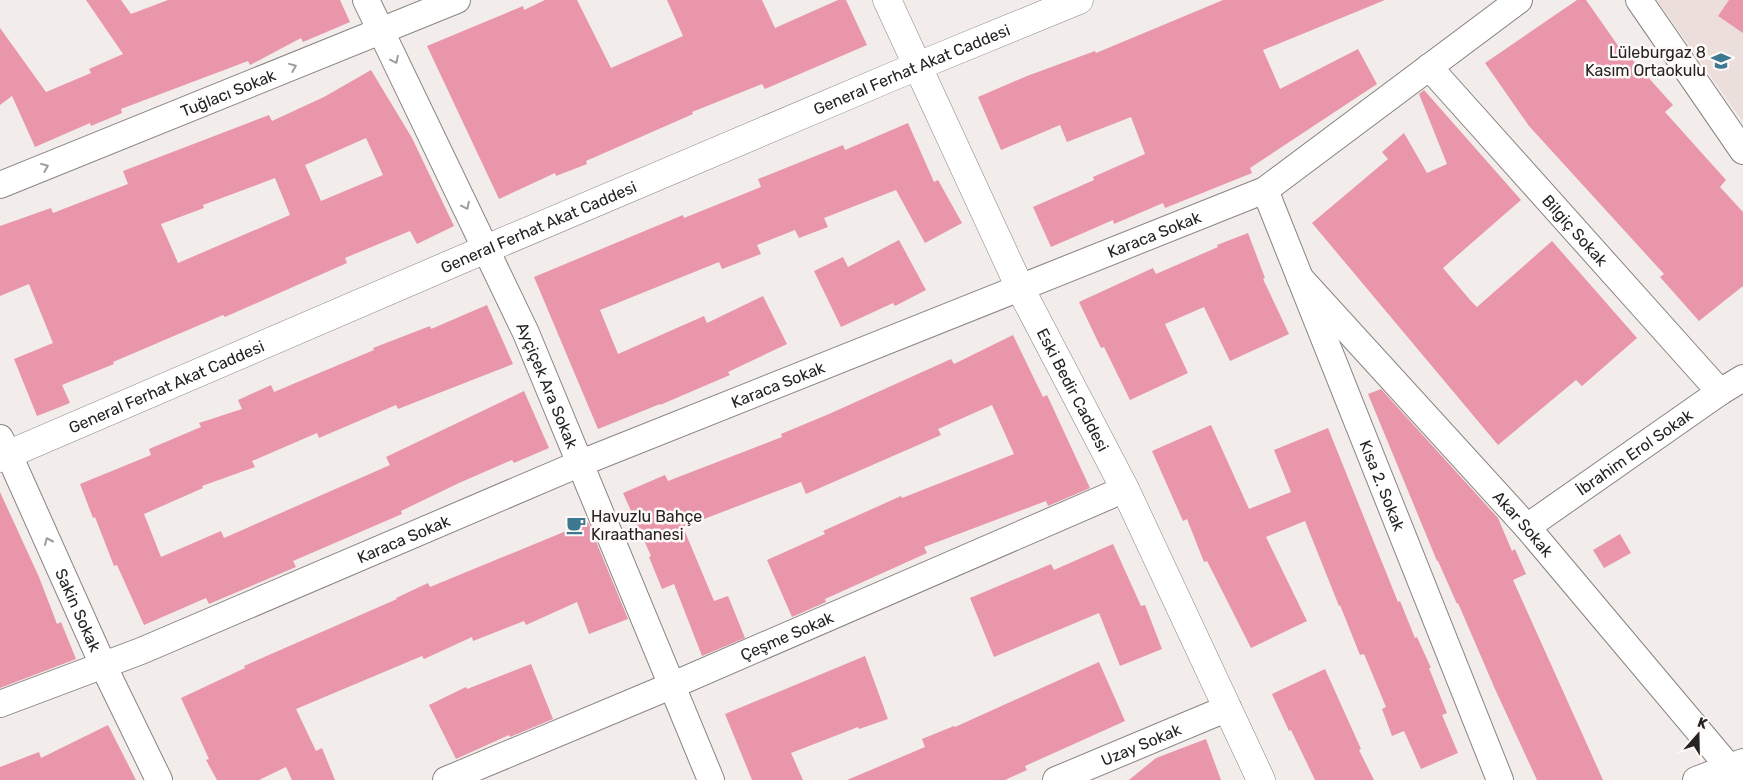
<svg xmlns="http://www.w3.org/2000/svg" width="1743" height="780" font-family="Rubik,sans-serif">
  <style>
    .built { fill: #ecdeda }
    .building { fill: #e996ab; fill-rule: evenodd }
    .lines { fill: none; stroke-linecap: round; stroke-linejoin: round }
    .minor-casing { stroke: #898482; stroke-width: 28 }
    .tertiary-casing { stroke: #898482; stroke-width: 29 }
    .secondary-casing { stroke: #898482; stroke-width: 29 }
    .minor { stroke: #fff; stroke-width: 26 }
    .tertiary { stroke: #fff; stroke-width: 28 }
    .secondary { stroke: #fff; stroke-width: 28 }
    .oneway { stroke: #9d9c9c }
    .labels { text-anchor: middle; stroke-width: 5; stroke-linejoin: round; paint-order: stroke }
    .poi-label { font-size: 16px; fill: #262423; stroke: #fffaf8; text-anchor: end }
    .street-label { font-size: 16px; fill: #262423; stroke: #fffaf8 }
  </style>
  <rect width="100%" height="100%" fill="#f2ecea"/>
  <path class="built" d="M1657,0H1743V122Z"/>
  <path class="building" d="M86,0H121L131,14L168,0H340L350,22L303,42L301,38L250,65L248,61L187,84L121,109L122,113L91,126L90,123L35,147L12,96L0,105V28L46,92L91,73L89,69L123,54Z
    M545,0H577L611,68L683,36L667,0H762L775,28L838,0H846L867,45L765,89L762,84L692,112L693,114L586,161L587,164L556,176L555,173L499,199L427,46L523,6L524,10Z
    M1223,0H1385L1263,50L1280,89L1358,49L1377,84L1250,168L1252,173L1165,208L1163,203L1114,224L1113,220L1051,247L1033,207L1094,180L1093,177L1145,154L1131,117L1067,142L1060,125L1001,150L978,97L1027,76L1095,51L1096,53Z
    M1577,0H1586L1626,57L1628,55L1673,105L1665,112L1726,180L1720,187L1743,212V286L1699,321L1660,277L1664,274L1529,126L1485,63Z
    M1729,0H1743V33L1718,16Z
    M371,70L412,138L454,226L417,244L410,231L345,258L347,263L225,317L223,315L113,362L114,364L62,385L70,403L37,416L14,359L53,343L29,284L0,296V226L51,208L53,213L128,184L123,171L269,115L272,121L324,97ZM366,138L383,175L321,201L305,165ZM275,178L290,215L178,263L161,224L204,208L203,205Z
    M1424,90L1521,200L1443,268L1470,300L1477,307L1552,241L1637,338L1582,386L1576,380L1498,445L1312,223L1388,159L1382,152L1404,133L1427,173L1447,164L1419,94Z
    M908,123L934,182L938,180L962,223L925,243L896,190L824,218L828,227L799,238L795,230L757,245L761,254L722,269L719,262L600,310L618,354L704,316L707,323L763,296L787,344L728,372L730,375L660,405V404L598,429L534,277L683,215L684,218L761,187L758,179L843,145L845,150Z
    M1248,233L1265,278L1263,279L1289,334L1230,361L1204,307L1165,324L1188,373L1130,400L1104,347L1101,348L1079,302L1153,268L1156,274L1218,247L1217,245Z
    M899,240L926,290L895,306L893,303L841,327L814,271L843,257L848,267Z
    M487,305L513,364L398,409L396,405L319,438L317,433L252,461L255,467L202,486L203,488L144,514L161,557L221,531L224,538L390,465L386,457L524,391L549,448L514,463L512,460L459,483L401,511L402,514L293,561L296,567L209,604L206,598L144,625L117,565L114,566L95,517L93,518L80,484L151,455L149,449L201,427L199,423L242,409L238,400L271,385L274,392L374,350L373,348L430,326L431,329Z
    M1013,335L1043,397L1047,395L1090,488L1048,506L1046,501L924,547L927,553L825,599L826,602L792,617L767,560L825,534L823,531L901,496L902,498L1014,454L992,405L938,429L941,435L806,494L801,482L683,527L714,601L728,596L745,638L702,656L674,584L662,589L649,557L651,556L623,493L665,475L668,481L782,437L781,434L829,414L951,359L954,364Z
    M1381,389L1498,518L1512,551L1515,549L1526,574L1513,580L1603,780H1537L1495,689L1458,603L1457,604L1438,561H1437L1368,394Z
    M1211,425L1249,509L1291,492L1274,450L1328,428L1398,602L1400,601L1415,638L1417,637L1431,668H1429L1447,713L1442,715L1458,753L1421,769L1404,731L1392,736L1382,709L1386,707L1364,654L1360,655L1340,605L1339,606L1305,521L1266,537L1307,621L1251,648L1207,561L1204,562L1187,519L1183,521L1152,451Z
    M0,492L39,577L57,624L61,622L76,659L0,688Z
    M588,522L628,619L589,634L577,602L526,625L524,621L473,641L472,637L424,659L422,656L296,709L316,751L322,748L335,780H292L286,767L259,780H217L206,760L209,759L181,698L245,668L244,666L397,599L396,598L428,583L430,587Z
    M1620,534L1631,553L1604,568L1593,550Z
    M1113,544L1141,606L1145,605L1162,649L1120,666L1099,613L994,657L970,598L1051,564L1054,570Z
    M865,656L888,719L859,729L858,727L791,753L803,780H752L725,714Z
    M1099,662L1125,721L1025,766L1027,770L1005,780H847L925,747L922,739L954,726L955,727Z
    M531,664L553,719L510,737L509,735L456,759L429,705L466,687L467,689Z
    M1325,669L1361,749L1359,750L1374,780H1315L1291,730L1289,731L1272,694Z
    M108,725L136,780H0V767L39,752L41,758Z
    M1206,739L1221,780H1129L1156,758Z"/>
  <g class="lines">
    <defs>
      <g id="minor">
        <path id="s1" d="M366,0L526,333L711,780"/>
        <path d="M1639,0L1743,151"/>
        <path id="s2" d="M1429,67L1720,392"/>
        <path id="s3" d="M0,185L457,0"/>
        <path id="s4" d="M1265,190L1500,780"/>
        <path id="s5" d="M1300,278L1527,527L1729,767L1737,780"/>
        <path id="s6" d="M0,438L9,455L103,665L159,780"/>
        <path id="s7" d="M1527,527L1720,392L1743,378"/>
        <path id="s8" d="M0,704L141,651L581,463L1265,190L1519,0"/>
        <path id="s9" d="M446,780L673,685L1125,489"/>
        <path id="s10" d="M1056,780L1228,708"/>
        <path d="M1696,780L1743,762"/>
      </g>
      <g id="tertiary">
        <path id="s11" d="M0,458L486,249L896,75L1079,0"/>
      </g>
      <g id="secondary">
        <path id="s12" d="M887,0L1020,288L1125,489L1261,780"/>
      </g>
    </defs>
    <use href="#minor" class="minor-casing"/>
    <use href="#tertiary" class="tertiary-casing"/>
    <use href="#secondary" class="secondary-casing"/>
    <use href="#minor" class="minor"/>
    <use href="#tertiary" class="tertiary"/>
    <use href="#secondary" class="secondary"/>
  </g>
  <defs><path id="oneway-chevron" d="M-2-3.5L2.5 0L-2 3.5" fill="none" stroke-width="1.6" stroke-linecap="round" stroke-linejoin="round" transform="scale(1.25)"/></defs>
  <g class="oneway">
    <use href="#oneway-chevron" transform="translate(395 60) rotate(64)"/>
    <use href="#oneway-chevron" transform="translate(293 67) rotate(-22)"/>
    <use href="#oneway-chevron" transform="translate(45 167) rotate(-22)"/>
    <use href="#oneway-chevron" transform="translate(466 206) rotate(64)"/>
    <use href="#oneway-chevron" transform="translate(48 541) rotate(-114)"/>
  </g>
  <defs>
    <symbol id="school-bare" viewBox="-9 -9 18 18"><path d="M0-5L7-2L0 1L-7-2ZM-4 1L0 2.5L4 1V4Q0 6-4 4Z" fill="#3c788f" stroke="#fffaf8" stroke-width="2.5" paint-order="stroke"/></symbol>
    <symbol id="cafe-bare" viewBox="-9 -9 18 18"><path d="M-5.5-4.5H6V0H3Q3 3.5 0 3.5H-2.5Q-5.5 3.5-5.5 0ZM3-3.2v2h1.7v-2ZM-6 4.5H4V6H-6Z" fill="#3c788f" stroke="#fffaf8" stroke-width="2.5" paint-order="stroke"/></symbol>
  </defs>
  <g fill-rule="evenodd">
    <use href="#school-bare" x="1707" y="47" width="28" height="28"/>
    <use href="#cafe-bare" x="562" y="511" width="28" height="28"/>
  </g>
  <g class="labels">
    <g class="poi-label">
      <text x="1706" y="58">Lüleburgaz 8<tspan x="1706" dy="18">Kasım Ortaokulu</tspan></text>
      <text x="591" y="522" text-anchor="start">Havuzlu Bahçe<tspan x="591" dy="18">Kıraathanesi</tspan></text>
    </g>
    <g class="street-label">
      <text dy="6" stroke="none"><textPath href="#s11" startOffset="991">General Ferhat Akat Caddesi</textPath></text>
      <text dy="6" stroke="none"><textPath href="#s3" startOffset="246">Tuğlacı Sokak</textPath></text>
      <text dy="6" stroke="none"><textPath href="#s11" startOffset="586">General Ferhat Akat Caddesi</textPath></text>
      <text dy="6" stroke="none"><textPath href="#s2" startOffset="219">Bilgiç Sokak</textPath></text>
      <text dy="6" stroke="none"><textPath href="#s8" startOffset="1246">Karaca Sokak</textPath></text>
      <text dy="6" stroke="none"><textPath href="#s8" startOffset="841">Karaca Sokak</textPath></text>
      <text dy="6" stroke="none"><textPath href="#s1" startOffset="426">Ayçiçek Ara Sokak</textPath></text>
      <text dy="6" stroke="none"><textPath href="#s11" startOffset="181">General Ferhat Akat Caddesi</textPath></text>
      <text dy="6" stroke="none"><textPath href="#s12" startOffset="432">Eski Bedir Caddesi</textPath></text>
      <text dy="6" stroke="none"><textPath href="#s7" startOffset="131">İbrahim Erol Sokak</textPath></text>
      <text dy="6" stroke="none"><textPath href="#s4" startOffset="318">Kısa 2. Sokak</textPath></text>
      <text dy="6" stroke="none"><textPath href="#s5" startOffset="332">Akar Sokak</textPath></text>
      <text dy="6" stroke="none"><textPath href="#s8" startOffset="436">Karaca Sokak</textPath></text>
      <text dy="6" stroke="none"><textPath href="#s6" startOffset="189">Sakin Sokak</textPath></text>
      <text dy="6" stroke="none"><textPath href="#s9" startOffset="370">Çeşme Sokak</textPath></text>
      <text dy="6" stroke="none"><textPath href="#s10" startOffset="92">Uzay Sokak</textPath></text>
    </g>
  </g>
  <g transform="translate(1698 735) rotate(20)" stroke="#fffaf8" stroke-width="4" paint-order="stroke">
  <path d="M0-4L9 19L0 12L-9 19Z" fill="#262423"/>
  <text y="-8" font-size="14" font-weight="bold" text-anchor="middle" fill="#262423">K</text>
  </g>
</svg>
